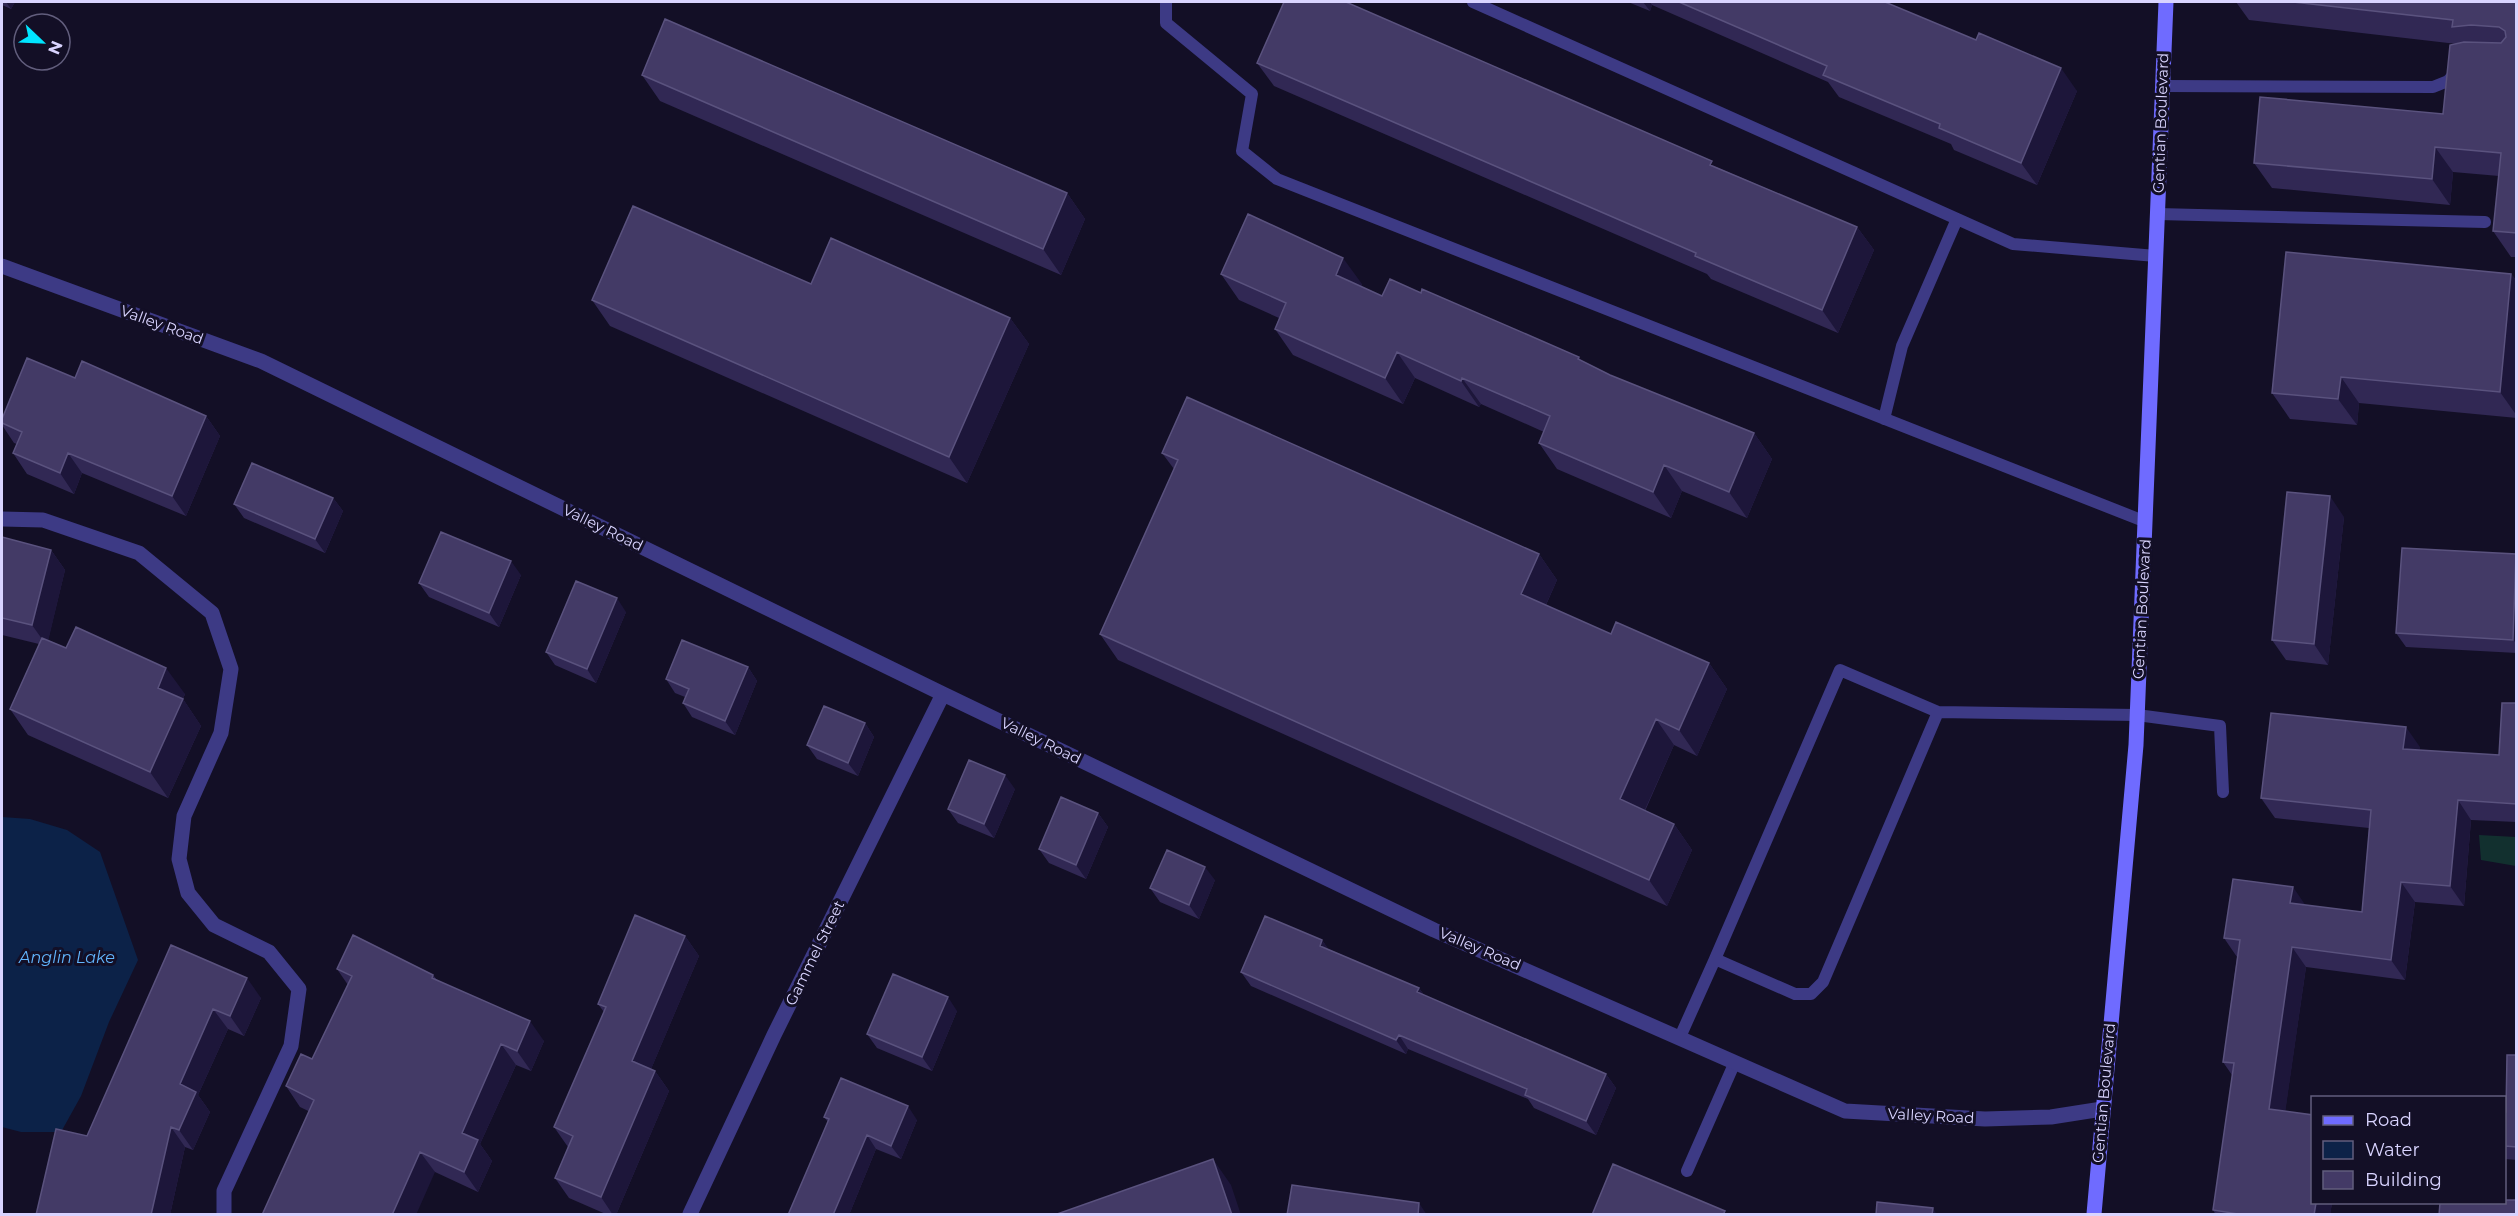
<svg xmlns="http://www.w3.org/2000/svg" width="2518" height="1216" font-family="Montserrat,sans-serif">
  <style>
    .green { fill: #12302f }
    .water { fill: #0c2248 }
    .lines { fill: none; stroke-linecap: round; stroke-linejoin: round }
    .service { stroke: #3d3a85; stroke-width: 12 }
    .minor { stroke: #3d3a85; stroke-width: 15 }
    .secondary { stroke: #6f6bff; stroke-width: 15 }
    .wall { fill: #312854 }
    .shaded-wall { fill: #1d163a }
    .building { fill: #433a66; stroke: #5a527e; stroke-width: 1.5 }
    .labels { text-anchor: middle; stroke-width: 6; stroke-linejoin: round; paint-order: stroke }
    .street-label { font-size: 15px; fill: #d9d4ff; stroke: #130f26 }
    .water-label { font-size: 16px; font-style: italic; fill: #62b6ff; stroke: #130f26 }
  </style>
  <rect width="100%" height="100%" fill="#130f26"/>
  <path class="green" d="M2479,835L2516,837V866L2481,860Z"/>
  <path class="water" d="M2,817L30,819L67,830L100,852L138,960L109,1022L81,1096L61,1132H21L2,1127Z"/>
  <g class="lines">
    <path class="service" d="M1166,2V23L1252,94L1242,151L1277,179L2146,522
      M1473,2L2013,244L2156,256
      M2163,86L2433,87L2448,81L2456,72
      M2158,214L2485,222
      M1884,419L1902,346L1957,219
      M1938,712L1840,670L1715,959L1795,994H1811L1823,982L1938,712L2137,715L2220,726L2223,792
      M1680,1037L1715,959
      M1687,1171L1735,1062"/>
    <path class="minor" d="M2,266L261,361L943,694L1434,930L1845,1111L1985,1119L2051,1117L2102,1109
      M2,519L43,520L139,553L212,613L231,669L221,733L184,816L179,859L188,893L214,925L269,952L299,989L291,1046L224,1191V1214
      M690,1214L774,1035L943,694"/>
    <path class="secondary" d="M2094,1214L2136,745L2166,2"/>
  </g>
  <path class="wall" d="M2,2H15L11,9L2,5Z
    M1628,2H1885L2077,91L2037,185L1954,150L1951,144L1839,97L1828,82L1652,5L1650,11Z
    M2236,2H2517V257H2511L2493,231L2499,176L2453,172L2450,205L2272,188L2254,163L2443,114L2457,44L2249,20Z
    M1257,63L1716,167L1857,227L1874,250L1838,333L1711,279L1707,274L1274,86Z
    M642,75L1067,193L1085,219L1061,275L660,101Z
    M1221,274L1362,284L1361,286L1382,296L1421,293L1579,357L1581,361L1610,375L1754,433L1772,459L1747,518L1682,491L1671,518L1557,469L1539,443L1544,432L1481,404L1479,407L1415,378L1403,404L1293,355L1275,329L1279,318L1239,300Z
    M2511,274L2517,281V418L2359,403L2357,425L2290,419L2272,393Z
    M811,284L1010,318L1029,344L967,483L610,326L592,300Z
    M75,378L206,416L220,436L186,516L82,473L74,494L27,474L13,453L17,444L14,443L2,425V419Z
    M1162,453L1539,554L1557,580L1546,605L1611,634L1709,663L1727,689L1697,756L1674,745L1645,811L1674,824L1692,850L1667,906L1118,660L1100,634L1174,469Z
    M333,498L343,511L325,553L244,518L234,504Z
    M2344,517L2328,665L2286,660L2272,640Z
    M2,537L51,550L65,570L48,640L66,648L185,694L183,699L201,726L168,798L28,735L10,709L39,644L2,635Z
    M2516,554L2517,555V653L2406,647L2396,633Z
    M521,575L499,627L429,597L419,583Z
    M626,612L596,683L555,665L546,652Z
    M748,667L757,681L735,735L692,717L683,703L685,697L675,693L666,679Z
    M2517,703V822L2471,820L2464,906L2415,902L2405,980L2306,967L2285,1111L2332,1203L2330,1215H2216L2213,1210L2232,1075L2223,1062L2237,957L2224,938L2306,905L2362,912L2369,828L2275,818L2261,798L2420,747L2419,750L2499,755Z
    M865,723L874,737L858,776L817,759L807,745Z
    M1015,789L994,838L958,823L948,809Z
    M1098,813L1108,827L1086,879L1049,863L1039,849Z
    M1215,880L1199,919L1160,902L1150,888Z
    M685,936L699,956L651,1069L655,1071L669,1091L616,1215H608L569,1198L555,1178L568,1147L554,1127L604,1012L598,1004Z
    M1322,940L1328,949L1419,988L1424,995L1606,1074L1616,1088L1596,1135L1534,1108L1528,1099L1408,1049L1406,1054L1251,986L1241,972Z
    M171,945L261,998L244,1036L228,1029L198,1095L210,1112L193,1150L185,1147L170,1215H36L87,1136Z
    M337,969L433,975L437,980L544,1041L531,1071L516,1065L480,1144L492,1161L478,1192L435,1172L300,1107L286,1086L312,1059L348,985Z
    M957,1011L932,1071L877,1048L867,1034Z
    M2517,1055V1160L2505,1159V1112H2506Z
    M824,1117L917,1120L901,1159L876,1149L849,1215H788L828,1122Z"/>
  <path class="shaded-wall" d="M6,2H15L11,9Z
    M1643,2H1650L1652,5L1650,11Z
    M2061,68L2077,91L2037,185L2021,163Z
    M2435,147L2453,172L2450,205L2432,179Z
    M1067,193L1085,219L1061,275L1043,249Z
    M1857,227L1874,250L1838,333L1822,310Z
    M1343,258L1362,284L1354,301L1336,275Z
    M2511,274L2517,281V416L2500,392Z
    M1010,318L1029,344L967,483L949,457Z
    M1397,352L1415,378L1403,404L1385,378Z
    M2341,377L2359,403L2357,425L2338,399Z
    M1462,378L1481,404L1479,407L1461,381Z
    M206,416L220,436L186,516L172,496Z
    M1754,433L1772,459L1747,518L1729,492Z
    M68,453L82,473L74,494L60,473Z
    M1664,465L1682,491L1671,518L1653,492Z
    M2330,496L2344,517L2328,665L2314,644Z
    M333,498L343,511L325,553L315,539Z
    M51,550L65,570L47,646L32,625Z
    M1539,554L1557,580L1539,620L1521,594Z
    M2516,554L2517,555V644L2513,640Z
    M511,561L521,575L499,627L489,613Z
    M617,598L626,612L596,683L587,669Z
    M1709,663L1727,689L1697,756L1679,730Z
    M748,667L757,681L735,735L725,721Z
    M166,668L185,694L176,714L158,688Z
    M183,699L201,726L168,798L150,772Z
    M1656,719L1674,745L1638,825L1620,799Z
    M865,723L874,737L858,776L848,763Z
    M2406,727L2420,747L2417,769L2403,749Z
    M1005,775L1015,789L994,838L984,824Z
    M2458,800L2471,820L2464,906L2450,886Z
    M1098,813L1108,827L1086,879L1076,865Z
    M1674,824L1692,850L1667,906L1649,880Z
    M1205,867L1215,880L1199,919L1189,905Z
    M2401,882L2415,902L2405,980L2391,960Z
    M2293,887L2306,906L2290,903Z
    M685,936L699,956L646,1081L632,1061Z
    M1322,940L1332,954L1320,946Z
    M2292,947L2306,967L2283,1128L2269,1109Z
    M247,978L261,998L244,1036L230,1016Z
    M1419,988L1428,1001L1417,992Z
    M948,997L957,1011L932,1071L922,1057Z
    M213,1009L228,1029L198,1095L210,1112L193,1150L179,1130L180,1084Z
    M530,1021L544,1041L531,1071L517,1051Z
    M1399,1035L1408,1049L1406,1054L1396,1040Z
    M501,1044L516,1065L480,1144L492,1161L478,1192L464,1172L462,1133Z
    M655,1071L669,1091L616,1215H613L601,1197Z
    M1606,1074L1616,1088L1596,1135L1586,1121Z
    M908,1106L917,1120L901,1159L891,1146Z
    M171,1127L185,1147L170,1215H151Z
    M867,1135L876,1149L849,1215H833Z
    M420,1152L435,1172L416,1215H392Z
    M1213,1159L1231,1185L1241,1215H1232Z
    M1419,1203L1427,1215H1418Z
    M2316,1203H2332L2330,1215H2314Z
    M1933,1208L1937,1215H1932Z"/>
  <path class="building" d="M1284,2H1346L1712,161L1710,165L1857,227L1822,310L1695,256L1696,253L1257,63Z
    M1679,2H1885L1976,40L1979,33L2061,68L2021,163L1939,128L1940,124L1823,75L1827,66Z
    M2293,2H2517V233L2493,231L2501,153L2435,147L2432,179L2254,163L2260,97L2443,114L2450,45L2464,42L2501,43L2506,37L2505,31L2499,27L2471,25L2452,27L2453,20Z
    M665,19L1067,193L1043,249L642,75Z
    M633,206L811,284L831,238L1010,318L949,457L592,300Z
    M1248,214L1343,258L1336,275L1382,296L1390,279L1421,293L1422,289L1579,357L1578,359L1610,375L1754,433L1729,492L1664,465L1653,492L1539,443L1550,416L1462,378L1461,381L1397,352L1385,378L1275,329L1286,303L1221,274Z
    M2286,252L2511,274L2500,392L2341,377L2338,399L2272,393Z
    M27,358L75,378L82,361L206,416L172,496L68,453L60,473L13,453L22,432L2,423V419Z
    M1187,397L1539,554L1521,594L1611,634L1616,622L1709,663L1679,730L1656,719L1620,799L1674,824L1649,880L1100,634L1178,460L1162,453Z
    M252,463L333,498L315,539L234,504Z
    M2287,492L2330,496L2314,644L2272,640Z
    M441,532L511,561L489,613L419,583Z
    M2,537L51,550L32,625L2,618Z
    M2402,548L2516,554L2513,640L2396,633Z
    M576,581L617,598L587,669L546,652Z
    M76,627L166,668L158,688L183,699L150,772L10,709L42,638L66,648Z
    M682,640L748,667L725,721L683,703L689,689L666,679Z
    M2502,703H2517V804L2458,800L2450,886L2401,882L2391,960L2292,947L2269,1109L2313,1115V1203H2316L2314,1215H2244L2213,1210L2234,1063L2223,1062L2240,940L2224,938L2233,879L2293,887L2290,903L2362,912L2371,810L2261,798L2271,713L2406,727L2403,749L2499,755Z
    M824,706L865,723L848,763L807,745Z
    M969,760L1005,775L984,824L948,809Z
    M1061,797L1098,813L1076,865L1039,849Z
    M1167,850L1205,867L1189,905L1150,888Z
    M635,915L685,936L632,1061L655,1071L601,1197L555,1178L573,1136L554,1127L606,1007L598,1004Z
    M1265,916L1322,940L1320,946L1419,988L1417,992L1606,1074L1586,1121L1525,1095L1527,1089L1399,1035L1396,1040L1241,972Z
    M353,935L433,975L432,978L530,1021L517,1051L501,1044L462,1133L478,1140L464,1172L420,1152L392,1215H262L314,1100L286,1086L301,1054L312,1059L352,976L337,969Z
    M171,945L247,978L230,1016L213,1009L180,1084L196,1092L179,1130L171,1127L151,1215H36L56,1129L87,1136Z
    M893,974L948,997L922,1057L867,1034Z
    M2507,1055H2517V1147L2505,1146V1112H2506Z
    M841,1078L908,1106L891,1146L867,1135L833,1215H788L829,1119L824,1117Z
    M1213,1159L1232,1215H1057V1214Z
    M1613,1164L1725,1211L1723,1215H1592Z
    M1292,1185L1419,1203L1418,1215H1287Z
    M2505,1200H2517V1215H2439L2440,1203H2505Z
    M1877,1202L1933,1208L1932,1215H1876Z"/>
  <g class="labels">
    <g class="street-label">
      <text transform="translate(2161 123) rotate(-88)" y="5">Gentian Boulevard</text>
      <text transform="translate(162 325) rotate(20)" y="5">Valley Road</text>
      <text transform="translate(603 528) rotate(26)" y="5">Valley Road</text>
      <text transform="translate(2142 609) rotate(-87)" y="5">Gentian Boulevard</text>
      <text transform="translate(1041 741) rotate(26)" y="5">Valley Road</text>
      <text transform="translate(1480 949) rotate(23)" y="5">Valley Road</text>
      <text transform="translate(815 953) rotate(-64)" y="5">Gammel Street</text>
      <text transform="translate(2104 1093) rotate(-85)" y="5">Gentian Boulevard</text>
      <text transform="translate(1931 1116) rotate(3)" y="5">Valley Road</text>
    </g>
    <g class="water-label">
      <text x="67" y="963">Anglin Lake</text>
    </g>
  </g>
  <rect width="2518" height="1216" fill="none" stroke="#d9d4ff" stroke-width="6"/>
  <rect x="2311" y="1096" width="195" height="108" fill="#130f26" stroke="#625e7d" stroke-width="1.5"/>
  <rect x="2323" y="1116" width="30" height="9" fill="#6f6bff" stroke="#625e7d" stroke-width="1.5"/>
  <text x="2365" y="1126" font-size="18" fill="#d9d4ff">Road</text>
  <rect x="2323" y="1141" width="30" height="18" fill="#0c2248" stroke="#625e7d" stroke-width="1.5"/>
  <text x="2365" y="1156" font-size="18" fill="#d9d4ff">Water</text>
  <rect x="2323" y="1171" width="30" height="18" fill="#433a66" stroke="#625e7d" stroke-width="1.5"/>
  <text x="2365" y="1186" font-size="18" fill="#d9d4ff">Building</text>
  <g transform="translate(42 42) rotate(113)"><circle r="28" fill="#130f26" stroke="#625e7d" stroke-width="1.5"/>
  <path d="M0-4.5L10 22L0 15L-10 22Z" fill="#00e5ff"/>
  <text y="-9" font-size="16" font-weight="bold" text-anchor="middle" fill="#d9d4ff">N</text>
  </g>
</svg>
